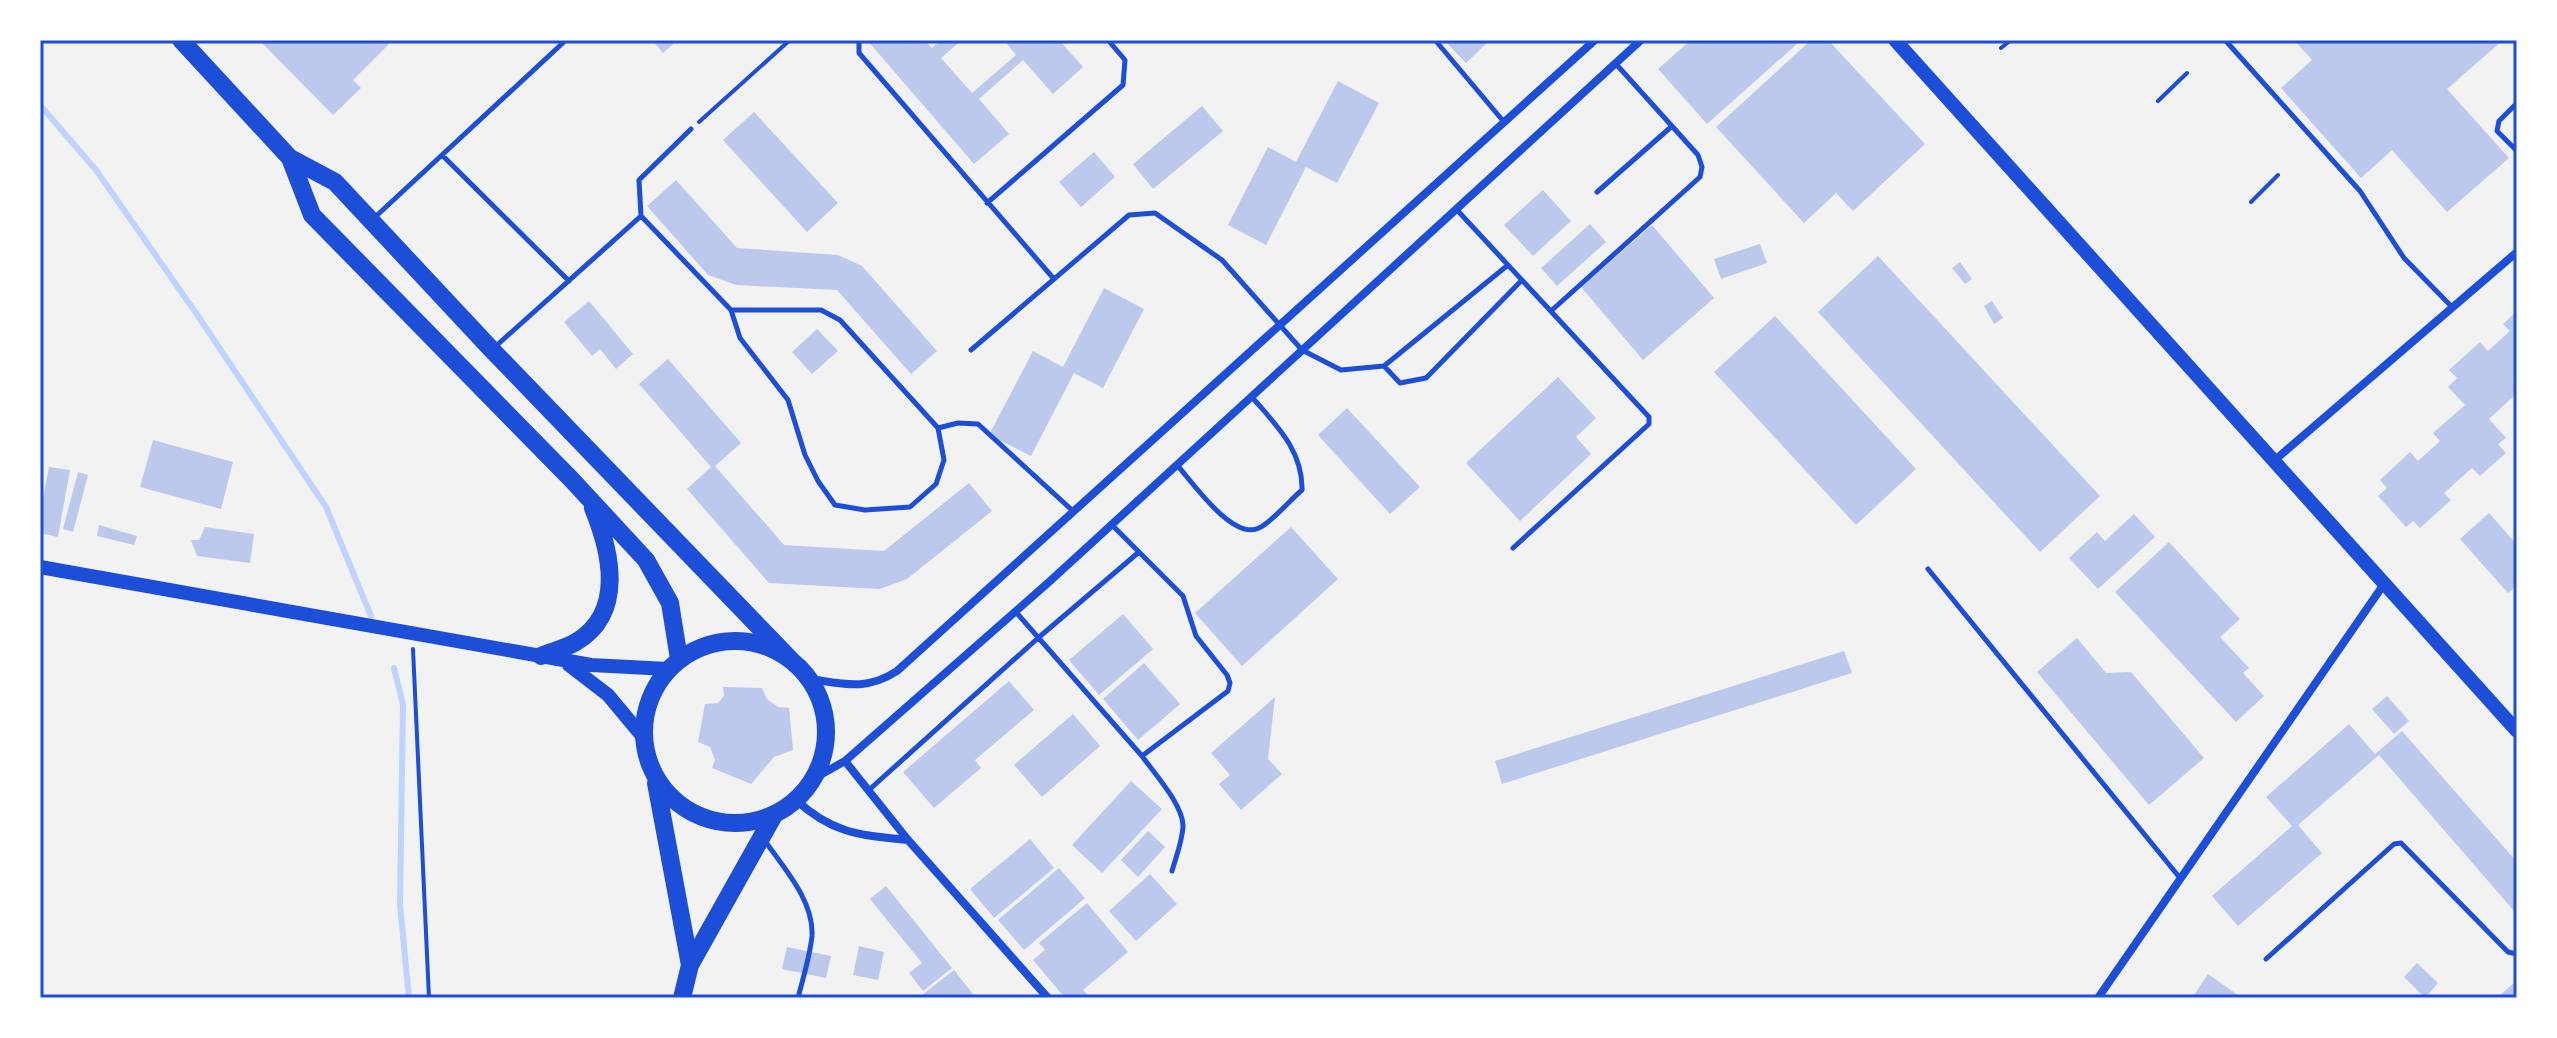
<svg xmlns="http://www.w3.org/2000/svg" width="2557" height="1038" font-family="'PT Sans Narrow',sans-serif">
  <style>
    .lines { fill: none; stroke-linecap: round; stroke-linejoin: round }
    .stream { stroke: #bfd3fe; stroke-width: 6 }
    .building { fill: #bdc9ec }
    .path { stroke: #1d4ed8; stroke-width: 4 }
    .service { stroke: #1d4ed8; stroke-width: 5 }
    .minor { stroke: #1d4ed8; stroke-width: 8 }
    .tertiary { stroke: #1d4ed8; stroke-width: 14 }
    .secondary { stroke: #1d4ed8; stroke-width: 14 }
    .trunk { stroke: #1d4ed8; stroke-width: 18 }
    .neatline { fill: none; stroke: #1d4ed8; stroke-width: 3 }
  </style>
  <rect width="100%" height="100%" fill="#f2f2f2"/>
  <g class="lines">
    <path class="stream" d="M40,105L96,170L196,313L326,507L371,616
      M394,668L403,705L400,905L409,998"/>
  </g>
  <path class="building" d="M259,40H386L389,44L353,80L361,88L333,115Z
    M652,40H678L663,53Z
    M867,40H924L932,48L941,40H962L941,58L972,93L1016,55L1004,40H1059L1083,67L1053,94L1023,60L979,99L1009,134L974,164Z
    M1444,40H1490L1466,63Z
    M1691,40H1793L1797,44L1707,124L1658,69Z
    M1811,40H1828L1925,144L1853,211L1836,193L1804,223L1716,127Z
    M2294,40H2503L2447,89L2509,158L2447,212L2392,150L2361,178L2281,88L2312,60Z
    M1338,81L1379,103L1337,183L1306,167L1266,245L1228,225L1268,147L1296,162Z
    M1202,106L1223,131L1153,189L1133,164Z
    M754,112L838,203L807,232L723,140Z
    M1094,152L1115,177L1081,207L1059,182Z
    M676,180L737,248L838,255L862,266L937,351L911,374L837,290L736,285L708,275L647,206Z
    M1543,190L1571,221L1533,256L1504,225Z
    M1590,224L1606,242L1557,286L1541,268Z
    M1652,225L1714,298L1643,360L1581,287Z
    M1760,244L1767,263L1721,279L1714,259Z
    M1878,256L2100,496L2040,552L1818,312Z
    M1960,262L1972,279L1965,284L1952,268Z
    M1104,288L1144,309L1103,388L1074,373L1031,456L989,435L1033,351L1063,367Z
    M589,301L633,354L616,369L600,349L592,356L564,322Z
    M1992,301L2003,318L1994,324L1984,306Z
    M2517,311V379L2513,383L2517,387V393L2489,419L2506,438L2498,444L2506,453L2480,476L2472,468L2444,493L2451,500L2420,528L2413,521L2406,527L2378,496L2387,488L2380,480L2410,452L2418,461L2440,441L2433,433L2465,405L2448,387L2457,378L2449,370L2480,342L2488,351L2510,331L2503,324Z
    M1775,316L1916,469L1856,525L1714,372Z
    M817,329L838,351L812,374L792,352Z
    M668,359L741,443L715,466L784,545L884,551L969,483L992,511L907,579L880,589L769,583L687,489L711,467L639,384Z
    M1558,377L1596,418L1576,437L1591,454L1520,521L1466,463Z
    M1347,408L1420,487L1390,514L1318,435Z
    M153,440L233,462L221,509L140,487Z
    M49,467L70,470L58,537L40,533V502L42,503Z
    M78,472L88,475L73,532L63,529Z
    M2489,513L2517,545V585L2508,593L2460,539Z
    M2134,514L2155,537L2098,589L2069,558L2097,532L2105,541Z
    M99,525L137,536L134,545L97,536Z
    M205,527L254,534L250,563L197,556L191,540H199Z
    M1291,527L1338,579L1242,666L1195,613Z
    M2169,542L2240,619L2220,637L2249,668L2243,673L2264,696L2236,722L2115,592Z
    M1123,614L1153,649L1099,695L1069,660Z
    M2077,638L2106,673L2131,672L2204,758L2149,805L2037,672Z
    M1844,651L1852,673L1502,784L1495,761Z
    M1144,663L1180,704L1138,740L1103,699Z
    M1009,681L1034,710L975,760L981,768L934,808L903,772Z
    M723,687L762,688L767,699L778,707L789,708L793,750L774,757L751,784L712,768L715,760L710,747L698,742L705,704L718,703L724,696Z
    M2387,696L2409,721L2394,734L2372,709Z
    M1275,697L1268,759L1282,774L1241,810L1219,784L1230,775L1211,753Z
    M1073,714L1100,746L1042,797L1014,765Z
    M2349,724L2375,754L2402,731L2517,862V908L2514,911L2379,755L2298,825L2322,853L2238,926L2212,896L2292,826L2266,797Z
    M1131,781L1162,809L1102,873L1072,845Z
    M1148,831L1165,847L1138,877L1121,860Z
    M1030,839L1054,868L994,918L970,889Z
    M1059,868L1085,898L1024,950L998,920Z
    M1150,874L1177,904L1136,941L1109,911Z
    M886,886L952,968L923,991L909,973L922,963L870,899Z
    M1087,903L1128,952L1083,990L1089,996L1087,998H1065L1033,960L1045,950L1039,943Z
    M859,946L884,952L878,980L853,975Z
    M787,947L831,956L826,978L782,969Z
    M2417,963L2438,983L2425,998L2404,977Z
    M954,970L976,998H918Z
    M2208,974L2242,998H2192Z
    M2517,980V998H2497Z"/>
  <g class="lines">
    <path class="path" d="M2001,48L2011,40
      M2158,101L2187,73
      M699,122L790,40
      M2251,202L2278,175
      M413,649L429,998"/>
    <path class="service" d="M859,40V53L1054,279
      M1435,40L1504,122
      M2225,40L2360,191L2404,258L2453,308
      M2517,103L2499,121L2497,131L2517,151
      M442,155L569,281
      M1597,192L1671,127
      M987,203L1123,85L1125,60L1108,40
      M1457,210L1649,417V424L1513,548
      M641,216L639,180L691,129
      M373,219L566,40
      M731,310H821L840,320L938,428
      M1551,311L1700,177L1702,167L1698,155L1616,64
      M496,346L641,216L731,310L740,338L788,400L805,455L818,481L835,505L865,510L910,507L936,484L944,460L938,428L958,423L978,424L1073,511
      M971,350L1129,215L1155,213L1222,260L1302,350L1341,370L1384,366L1508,265
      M1384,366L1400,383L1426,378L1522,280
      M1177,465C1193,483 1233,541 1259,528C1272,522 1290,500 1302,490C1303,450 1275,424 1251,396
      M1928,569L2180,878
      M1015,611L1142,756L1228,691L1230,683L1227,675L1196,636L1183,596L1112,525
      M1142,756C1154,773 1184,806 1183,827C1182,842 1176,857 1172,871
      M870,789L1038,638L1139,552
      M765,841C784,868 814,901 812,936C810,956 803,978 798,998
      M2266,959L2394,844L2401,843L2508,952L2517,954"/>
    <path class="minor" d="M2275,460L2517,252
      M810,679C845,684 866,691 897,671L1595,40
      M845,761L908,840L1048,998
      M813,779L845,761L1049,582L1641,40
      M796,800C833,834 860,835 908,840
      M2098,998L2384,584"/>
    <path class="tertiary" d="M40,567L541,656L591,665L668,669
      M569,665L608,695L643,737"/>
    <path class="secondary" d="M1895,40L2517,731"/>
    <path class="trunk" d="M181,40L290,158L335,182L492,350L792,661
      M290,158L312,215L571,479L646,560L670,603L679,659
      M644 732a91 91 0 1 1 182 0a91 91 0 1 1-182 0Z
      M541,656C553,651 566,648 576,642C625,613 611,552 593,508
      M656,783L690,965
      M682,998L690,965L774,815"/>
  </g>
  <rect width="2557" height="1038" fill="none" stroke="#ffffff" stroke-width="84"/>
  <rect x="42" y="42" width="2473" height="954" class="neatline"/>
</svg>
